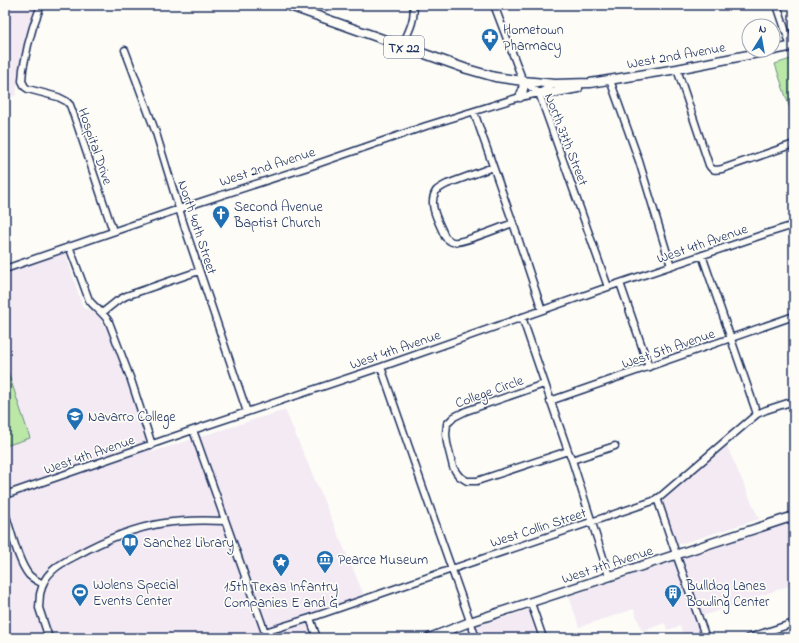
<svg xmlns="http://www.w3.org/2000/svg" width="799" height="643" font-family="'Indie Flower',sans-serif">
  <style>
    .built { fill: #f3eaf4 }
    .green { fill: #bbe8a6; stroke: #6b8c82 }
    .lines { fill: none; stroke-linecap: round; stroke-linejoin: round }
    .minor-casing { stroke: #1b2f5e; stroke-width: 9 }
    .major-casing { stroke: #1b2f5e; stroke-width: 11 }
    .minor { stroke: #fdfcf7; stroke-width: 6 }
    .major { stroke: #fdfcf7; stroke-width: 8 }
    .labels { text-anchor: middle; stroke-width: 3.5; stroke-linejoin: round; paint-order: stroke }
    .shield { fill: #fdfcf7; stroke: #5f6c8c; stroke-width: 1 }
    .shield-label { font-size: 13px; font-weight: bold; fill: #1b2f5e }
    .poi-label { font-size: 14px; fill: #1b2f5e; stroke: #fdfcf7; text-anchor: start }
    .street-label { font-size: 14px; fill: #1b2f5e; stroke: #fdfcf7 }
  </style>
  <rect width="100%" height="100%" fill="#fdfcf7"/>
  <filter id="ink" filterUnits="userSpaceOnUse"><feTurbulence type="fractalNoise" baseFrequency=".025" numOctaves="2"/><feDisplacementMap in="SourceGraphic" scale="8" xChannelSelector="R" yChannelSelector="G"/><feConvolveMatrix kernelMatrix="1 2 1 2 8 2 1 2 1" color-interpolation-filters="sRGB"/></filter>
  <g filter="url(#ink)">
    <path class="built" d="M5,5H37L25,37L16,95L5,100Z
      M64,248L83,308L102,313L152,452L285,410L364,595L308,614L317,638H5V270Z
      M726,444L759,519L677,545L662,500Z
      M794,520V584L700,617L679,559Z
      M675,561L701,638H684L680,626L667,630L665,623L642,631L634,609L579,627L569,596Z
      M528,610L537,638H477L474,627Z"/>
    <path class="green" d="M794,58V121L775,64Z
      M5,363L30,438L5,446Z"/>
    <g class="lines">
      <defs>
        <path id="minor" d="M41,5L33,27L28,45L23,69L22,81L25,87L28,89L58,97L66,101L70,105L78,127L113,231
          M494,5L523,81L539,93L608,287
          M777,5L791,47
          M402,46C408,33 416,19 413,5
          M125,50L156,133L184,225L247,412
          M677,69L709,165C712,171 716,170 722,169L794,144
          M610,80L639,161L671,266
          M474,112L513,223L542,310
          M493,167L447,184C443,186 439,188 436,191C427,205 440,224 445,237C448,239 450,242 453,242C461,244 502,227 513,223
          M69,246L89,300C95,308 104,313 109,322L131,380L152,445
          M702,255L757,414
          M5,269L179,209L314,165L426,126L520,97L539,93L555,84
          M620,283L649,367
          M102,313L117,301L126,296L199,271
          M522,317L568,451L572,460L609,576
          M381,367L428,502L476,638
          M544,384L466,411L454,417L447,424L446,434L447,443L453,467L456,472L459,476L467,481H477L568,451
          M550,401L794,316
          M193,430L267,638
          M572,460L615,446
          M5,495L193,430L381,367L608,287L765,234L794,225
          M657,498L676,554L706,638
          M5,513C11,530 18,562 29,575C33,579 38,581 43,584L40,594L39,608L49,638
          M43,584C49,569 64,562 77,555C104,540 133,528 164,523C184,520 205,520 225,521
          M531,603L543,638
          M310,618L317,638
          M265,632L310,618L452,569L653,501L660,497L757,414L766,410L794,401
          M748,638L794,623"/>
        <path id="major" d="M287,5L467,69L495,77L523,81L555,84L590,83L677,69L794,46
          M539,93H551L578,88
          M520,97C523,91 524,88 523,81
          M429,638L470,622L794,516"/>
      </defs>
      <use href="#minor" class="minor-casing"/>
      <use href="#major" class="major-casing"/>
      <use href="#minor" class="minor"/>
      <use href="#major" class="major"/>
    </g>
  </g>
  <defs>
    <symbol id="pharmacy-pin" viewBox="-11 -11 22 30"><path d="M0 17L-7.5 6A9.5 9.5 0 1 1 7.5 6Z" fill="#1f6fb2" stroke="#fdfcf7"/><path d="M-2-6h4v4h4v4h-4v4h-4v-4h-4v-4h4Z" fill="#fff"/></symbol>
    <symbol id="church-pin" viewBox="-11 -11 22 30"><path d="M0 17L-7.5 6A9.5 9.5 0 1 1 7.5 6Z" fill="#1f6fb2" stroke="#fdfcf7"/><path d="M-1.2-6h2.4v3.5h3.3v2.4h-3.3V6h-2.4V-.1h-3.3v-2.4h3.3Z" fill="#fff"/></symbol>
    <symbol id="university-pin" viewBox="-11 -11 22 30"><path d="M0 17L-7.5 6A9.5 9.5 0 1 1 7.5 6Z" fill="#1f6fb2" stroke="#fdfcf7"/><path d="M0-5L7-2L0 1L-7-2ZM-4 1L0 2.5L4 1V4Q0 6-4 4Z" fill="#fff"/></symbol>
    <symbol id="library-pin" viewBox="-11 -11 22 30"><path d="M0 17L-7.5 6A9.5 9.5 0 1 1 7.5 6Z" fill="#1f6fb2" stroke="#fdfcf7"/><path d="M-6-4Q-3-5.5-.7-3.5V5Q-3 3-6 4ZM6-4Q3-5.5 .7-3.5V5Q3 3 6 4Z" fill="#fff"/></symbol>
    <symbol id="museum-pin" viewBox="-11 -11 22 30"><path d="M0 17L-7.5 6A9.5 9.5 0 1 1 7.5 6Z" fill="#1f6fb2" stroke="#fdfcf7"/><path d="M0-6L6-3V-2H-6V-3ZM-5-1h2V3h-2ZM-1-1h2V3h-2ZM3-1h2V3H3ZM-6 4H6V6H-6Z" fill="#fff"/></symbol>
    <symbol id="sight-pin" viewBox="-11 -11 22 30"><path d="M0 17L-7.5 6A9.5 9.5 0 1 1 7.5 6Z" fill="#1f6fb2" stroke="#fdfcf7"/><path d="M0-6L1.8-2.2L6-1.7L2.9 1.2L3.7 5.4L0 3.3L-3.7 5.4L-2.9 1.2L-6-1.7L-1.8-2.2Z" fill="#fff"/></symbol>
    <symbol id="stadium-pin" viewBox="-11 -11 22 30"><path d="M0 17L-7.5 6A9.5 9.5 0 1 1 7.5 6Z" fill="#1f6fb2" stroke="#fdfcf7"/><path d="M0-5a6.5 5 0 1 0 0 10a6.5 5 0 1 0 0-10ZM-3.5-1.8h7v3.6h-7Z" fill="#fff"/></symbol>
    <symbol id="building-pin" viewBox="-11 -11 22 30"><path d="M0 17L-7.5 6A9.5 9.5 0 1 1 7.5 6Z" fill="#1f6fb2" stroke="#fdfcf7"/><path d="M-4-6H4V6H1V3H-1V6H-4ZM-2.5-4.3h1.7v1.8h-1.7ZM.8-4.3h1.7v1.8H.8ZM-2.5-1h1.7V.8h-1.7ZM.8-1h1.7V.8H.8Z" fill="#fff"/></symbol>
  </defs>
  <g fill-rule="evenodd">
    <use href="#pharmacy-pin" x="480" y="27" width="20" height="27"/>
    <use href="#church-pin" x="211" y="204" width="20" height="27"/>
    <use href="#university-pin" x="65" y="406" width="20" height="27"/>
    <use href="#library-pin" x="120" y="532" width="20" height="27"/>
    <use href="#museum-pin" x="315" y="549" width="20" height="27"/>
    <use href="#sight-pin" x="271" y="552" width="20" height="27"/>
    <use href="#stadium-pin" x="70" y="582" width="20" height="27"/>
    <use href="#building-pin" x="663" y="583" width="20" height="27"/>
  </g>
  <g class="labels">
    <rect class="shield" x="384" y="36" width="40" height="22" rx="3"/>
    <g class="shield-label">
      <text x="404" y="52">TX 22</text>
    </g>
    <g class="poi-label">
      <text x="503" y="34">Hometown<tspan x="503" dy="16">Pharmacy</tspan></text>
      <text x="234" y="211">Second Avenue<tspan x="234" dy="16">Baptist Church</tspan></text>
      <text x="88" y="421">Navarro College</text>
      <text x="143" y="547">Sanchez Library</text>
      <text x="338" y="564">Pearce Museum</text>
      <text x="93" y="589">Wolens Special<tspan x="93" dy="16">Events Center</tspan></text>
      <text x="686" y="590">Bulldog Lanes<tspan x="686" dy="16">Bowling Center</tspan></text>
      <text x="281" y="591" text-anchor="middle">15th Texas Infantry<tspan x="281" dy="16">Companies E and G</tspan></text>
    </g>
    <g class="street-label">
      <text transform="translate(676 55) rotate(-10)" y="5">West 2nd Avenue</text>
      <text transform="translate(567 139) rotate(69)" y="5">North 37th Street</text>
      <text transform="translate(96 146) rotate(71)" y="5">Hospital Drive</text>
      <text transform="translate(267 166) rotate(-18)" y="5">West 2nd Avenue</text>
      <text transform="translate(198 227) rotate(72)" y="5">North 40th Street</text>
      <text transform="translate(702 243) rotate(-19)" y="5">West 4th Avenue</text>
      <text transform="translate(668 348) rotate(-19)" y="5">West 5th Avenue</text>
      <text transform="translate(395 349) rotate(-19)" y="5">West 4th Avenue</text>
      <text transform="translate(489 391) rotate(-20)" y="5">College Circle</text>
      <text transform="translate(89 454) rotate(-19)" y="5">West 4th Avenue</text>
      <text transform="translate(538 527) rotate(-18)" y="5">West Collin Street</text>
      <text transform="translate(607 564) rotate(-18)" y="5">West 7th Avenue</text>
    </g>
  </g>
  <rect width="799" height="643" fill="none" stroke="#fdfcf7" stroke-width="20"/>
  <rect x="10" y="10" width="779" height="623" fill="none" stroke="#1b2f5e" stroke-width="1.5" filter="url(#ink)"/>
  <g transform="translate(761 38) rotate(11)"><circle r="19" fill="#fdfcf7" stroke="#a3aaba"/>
  <path d="M0-3L7 15L0 10L-7 15Z" fill="#1f6fb2"/>
  <text y="-6" font-size="11" font-weight="bold" text-anchor="middle" fill="#1b2f5e">N</text>
  </g>
</svg>
